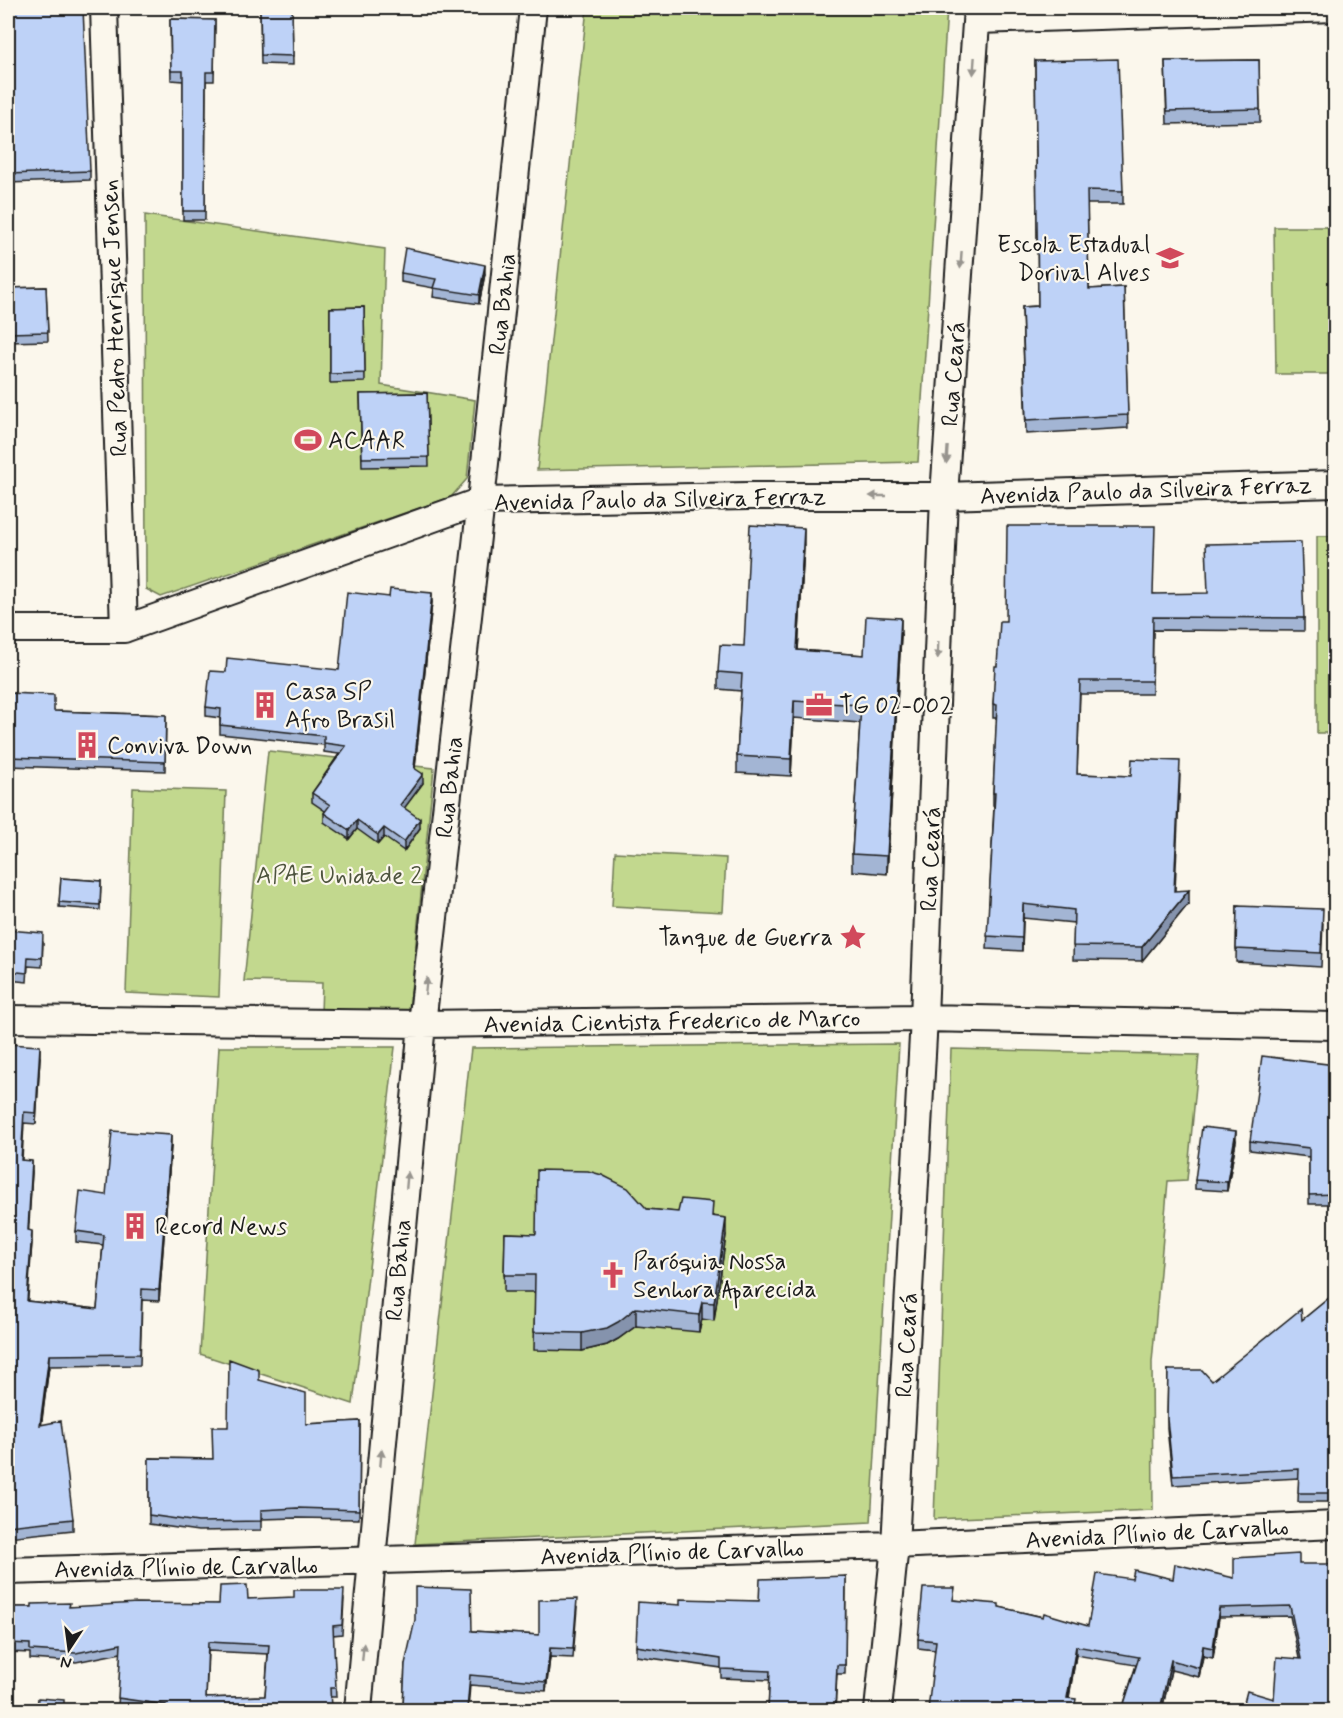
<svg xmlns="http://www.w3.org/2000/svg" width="1343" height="1718" font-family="Mynerve,sans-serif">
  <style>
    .green { fill: #c2d88e; stroke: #6f7a55; stroke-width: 1.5 }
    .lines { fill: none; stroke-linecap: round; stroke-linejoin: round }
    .street-casing { stroke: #1c1c1c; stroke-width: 30 }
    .street { stroke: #fbf7ec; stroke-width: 26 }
    .wall { fill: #a3b5d4; stroke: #1c1c1c; stroke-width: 1.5; fill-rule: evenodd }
    .shaded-wall { fill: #8593ad; stroke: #1c1c1c; stroke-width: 1.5 }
    .building { fill: #bed2f7; stroke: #1c1c1c; stroke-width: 1.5; fill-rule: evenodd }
    .oneway { fill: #97948e }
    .labels { text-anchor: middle; stroke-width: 4.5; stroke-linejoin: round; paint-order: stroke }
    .poi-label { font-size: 24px; fill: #1c1c1c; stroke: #fbf7ec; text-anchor: start }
    .street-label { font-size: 24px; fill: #1c1c1c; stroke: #fbf7ec }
    .park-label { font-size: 24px; fill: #4e543e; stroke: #fbf7ec }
  </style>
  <rect width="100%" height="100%" fill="#fbf7ec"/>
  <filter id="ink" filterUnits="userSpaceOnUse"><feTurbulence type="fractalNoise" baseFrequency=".0167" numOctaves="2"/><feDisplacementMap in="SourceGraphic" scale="12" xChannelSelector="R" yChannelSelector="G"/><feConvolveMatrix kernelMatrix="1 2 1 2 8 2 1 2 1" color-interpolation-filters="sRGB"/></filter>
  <g filter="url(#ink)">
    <path class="green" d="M587,8H947L918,462L537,470Z
      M145,215L385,249L381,385L475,400L467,479L451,497L161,597L146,589Z
      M1274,227H1335V374H1276Z
      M1317,536H1335V733H1317Z
      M268,751L434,768L409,1010L321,1013L322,983L244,981Z
      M133,788L226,791L219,997L126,993Z
      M615,852L726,858L723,912L612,906Z
      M899,1044L871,1522L415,1544L471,1048Z
      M219,1047H395L353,1404L200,1354Z
      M951,1049L1199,1055L1187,1180L1168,1181L1152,1362L1153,1510L934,1519Z"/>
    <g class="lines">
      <defs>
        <path id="street" d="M104,8L124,629
          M977,20L1335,8
          M8,629H124L481,501L748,496H944L1336,484
          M8,1019L422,1024L924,1018L1336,1026
          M8,1571L895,1545L1336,1525
          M358,1710L422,1024L481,501L533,8
          M878,1710L895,1545L924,1018L944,496L977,8"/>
      </defs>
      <use href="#street" class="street-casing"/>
      <use href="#street" class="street"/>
    </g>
    <path class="wall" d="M8,8L90,171V180L8,183Z
      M260,8H292L293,65L261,64Z
      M170,19L215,20L214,81H206L205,220H183V81L171,80Z
      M1259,60L1260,122L1167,124L1165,61Z
      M1035,61L1123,191V204H1087L1089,289L1124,287L1128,428L1026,434L1022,307L1038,306Z
      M401,273L485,274L479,304L433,297L434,288L401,282Z
      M46,287L48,341L8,342V288Z
      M364,307L365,382L330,383V308Z
      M427,393L429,466L362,467L360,394Z
      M804,546L798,650L864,655L901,635L887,874L852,871V854L860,723L794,718L791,776L737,773V756L741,691L718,689V672L744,646Z
      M1154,594L1304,618V631L1153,630L1152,694H1080L1077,774L1131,776L1180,775L1175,891L1189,903L1142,961L1073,960L1074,923L1023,918L1022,951L987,949L994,806H993V793L997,718H993V704L997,666L1006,621Z
      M432,602L415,768L423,783L404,808L420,828L404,851L384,837L378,844L357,829L349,839L324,822V813L325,811L312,802V793L339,754L324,752V745L220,734V718L206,716V707L226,672L339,670Z
      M8,693L54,711L166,715L165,771L8,766Z
      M1335,852V924L1333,923Z
      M61,878L101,881L100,910L59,907Z
      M1237,906L1323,923L1321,967L1236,962Z
      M8,930L43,942L42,967L28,966L27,982L8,980Z
      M8,1044L40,1057L36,1124L24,1123L22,1160L32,1172L28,1230L32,1242L27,1301L97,1309L103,1245L76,1242V1231L106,1195L171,1146L159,1301L142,1300L140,1365L49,1366L41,1425L73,1519V1530L8,1537Z
      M1335,1065V1204H1309V1157L1250,1150V1141Z
      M1236,1141L1227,1191L1195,1189V1180Z
      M647,1209L713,1216L726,1235L714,1321L702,1319L699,1332L636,1326L618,1339L607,1345L582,1351L534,1350L535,1292H504L505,1233L536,1234Z
      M1335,1293V1484H1334L1332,1502H1298L1299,1478L1173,1485L1167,1428L1168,1370L1212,1381L1302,1320Z
      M259,1380L306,1424L360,1421L359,1519L297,1518L261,1519V1530L198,1531L149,1524V1458L213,1459L228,1427Z
      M1299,1564L1335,1710L1274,1699L1299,1658L1290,1616L1219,1617L1213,1658L1203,1656L1199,1677L1171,1670L1162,1710H1122L1136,1665L1076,1655L1069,1698L1075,1710L935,1650L918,1648V1639L955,1600L999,1607L1043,1617L1088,1626L1132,1579L1234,1578Z
      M846,1576L845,1674H837L835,1710H768L770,1680L721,1678V1668L636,1656V1646L680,1605L759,1601Z
      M248,1599H344L342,1634L333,1635L336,1697H330L331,1710H142L118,1707L121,1653L76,1662L30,1659V1653L8,1652V1607H69L219,1604ZM208,1651L268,1654L265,1696L206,1698Z
      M577,1608L573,1658L550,1657L546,1691L470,1685L468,1710H403L405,1664L472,1631L539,1635Z"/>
    <path class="shaded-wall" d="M485,265V274L479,304V295Z
      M804,528V546L797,668V650Z
      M432,593V602L414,777V768Z
      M901,618V635L887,874V856Z
      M794,701V718L791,776V759Z
      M423,774V783L400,814V805Z
      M420,819V828L404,851V842Z
      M357,820V829L349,839V830Z
      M384,828V837L378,844V835Z
      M1189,890V903L1142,961V947Z
      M1023,904V918L1022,951V938Z
      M40,1046V1057L36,1124V1113Z
      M1236,1131V1141L1227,1191V1182Z
      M171,1135V1146L159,1301V1290Z
      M32,1161V1172L28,1241V1230Z
      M726,1218V1235L714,1321V1303Z
      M32,1231V1242L27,1312V1301Z
      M702,1302V1319L699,1332V1315Z
      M636,1308V1326L618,1339L607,1345L582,1351V1333Z
      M49,1355V1366L40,1436V1425Z
      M1219,1608V1617L1213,1658V1648Z
      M1076,1646V1655L1067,1708V1698Z
      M1203,1646V1656L1199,1677V1668Z
      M550,1648V1657L546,1691V1682Z
      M1171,1660V1670L1162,1710H1160Z"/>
    <path class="building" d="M8,8H83L90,171L8,174Z
      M260,8H292L293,56L261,55Z
      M170,19L215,20L214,72H206L205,211H183V71H171Z
      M1118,59L1123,191L1087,190L1089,289L1124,287L1128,415L1026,420L1022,307L1038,306L1035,61Z
      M1259,60L1260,109L1167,111L1165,61Z
      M405,248L485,265L479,295L433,288L436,279L401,273Z
      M46,287L48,332L8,333V288Z
      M364,307L365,373L330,374V308Z
      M427,393L429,457L362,458L360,394Z
      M750,525L804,528L797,650L864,655L866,616L901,618L887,856L852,854L861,705L794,701L791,759L737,756L742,674L718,672L720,645L744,646Z
      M1007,526H1155L1153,594L1208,593L1206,544L1301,542L1304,618L1153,617L1152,681H1080L1077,774L1131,776L1132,759L1180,761L1174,891L1189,890L1142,947L1073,946L1074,910L1023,904L1022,938L987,936L995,793H993L997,705L993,704L995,666H997L1000,621H1006Z
      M390,589L432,593L414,768L423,774L400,805L420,819L404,842L384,828L378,835L357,820L349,830L324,813L330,805L312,793L346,746L324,743V736L220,725L221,709L206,707L210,671L226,672L227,658L339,670L347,592L389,597Z
      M8,693L54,695V711L166,715L165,762L8,757Z
      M1335,852V910H1333Z
      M61,878L101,881L100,905L59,902Z
      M1237,906L1323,909L1321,953L1236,949Z
      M8,930L43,933L42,958L28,957L27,973L8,971Z
      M8,1044L40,1046L36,1113L24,1112L21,1160L32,1161L28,1230L32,1231L27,1301L97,1309L104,1235L76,1231L80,1191L106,1195L112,1131L171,1135L159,1290L142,1289L140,1354L49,1355L40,1425L61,1421L73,1519L8,1526Z
      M1262,1056L1335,1065V1194L1309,1195V1148L1250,1141Z
      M1202,1127L1236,1131L1227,1182L1195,1180Z
      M537,1170L588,1171L602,1175L628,1188L647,1209L678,1212L681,1199L713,1202L712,1216L726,1218L714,1303L702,1302L699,1315L636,1308L618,1322L607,1328L582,1333L534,1332L535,1275H504L505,1233L536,1234Z
      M1335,1293V1475H1334L1332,1493H1298L1299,1469L1173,1476L1167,1419L1168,1370H1202L1212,1381L1301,1309L1302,1320Z
      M229,1359L259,1370V1380L306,1393V1424L360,1421L359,1510L297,1508L261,1510V1521L198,1522L149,1515V1458L213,1459L212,1427H228Z
      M1299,1554V1564H1335V1710H1242L1247,1691L1274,1699L1277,1657L1301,1659L1290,1606L1219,1608L1213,1648L1203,1646L1199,1668L1171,1660L1160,1710H1122L1139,1657L1076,1646L1067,1698L1076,1699L1074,1710H928L936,1641L918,1639L923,1588H955L953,1600L999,1604V1607L1043,1617L1044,1613L1088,1626L1097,1574L1132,1579L1134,1570L1173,1579L1175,1564L1234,1578V1558Z
      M846,1576L845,1665H837L835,1710H768L770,1671L721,1669V1659L636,1646L638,1602L680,1605V1599L759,1601L760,1579Z
      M247,1585L248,1599L294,1597V1590H344L342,1625L333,1626L336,1688H330L331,1710H166V1705L118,1698L121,1644L76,1653L30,1650V1644L8,1643V1607H32V1604L70,1603L69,1607L137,1603L219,1604L220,1586ZM208,1642L269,1645L265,1696L206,1698Z
      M415,1587L471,1589L472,1631L539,1635V1600L577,1599L573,1649L550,1648L546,1682L470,1675L467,1710H406V1707H403L405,1664L415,1620Z
      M38,1698L64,1700V1710H37Z"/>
    <defs><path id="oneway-solid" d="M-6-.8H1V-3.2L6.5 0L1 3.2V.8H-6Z" transform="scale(1.5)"/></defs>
    <g class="oneway">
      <use href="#oneway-solid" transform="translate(974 66) rotate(94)"/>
      <use href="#oneway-solid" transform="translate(961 260) rotate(94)"/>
      <use href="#oneway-solid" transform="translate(947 455) rotate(94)"/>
      <use href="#oneway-solid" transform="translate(878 496) rotate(180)"/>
      <use href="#oneway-solid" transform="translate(938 650) rotate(92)"/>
      <use href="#oneway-solid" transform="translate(426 986) rotate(-84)"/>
      <use href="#oneway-solid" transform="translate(407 1180) rotate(-85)"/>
      <use href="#oneway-solid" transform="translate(381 1458) rotate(-85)"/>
      <use href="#oneway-solid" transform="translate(363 1652) rotate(-85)"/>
    </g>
  </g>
  <defs>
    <symbol id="school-bare" viewBox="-9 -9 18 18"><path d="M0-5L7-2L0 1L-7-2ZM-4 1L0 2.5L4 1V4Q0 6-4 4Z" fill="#d1495b" stroke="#fbf7ec" stroke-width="2.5" paint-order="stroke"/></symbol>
    <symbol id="stadium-bare" viewBox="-9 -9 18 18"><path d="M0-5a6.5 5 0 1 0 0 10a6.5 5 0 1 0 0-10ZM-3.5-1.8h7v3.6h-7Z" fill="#d1495b" stroke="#fbf7ec" stroke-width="2.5" paint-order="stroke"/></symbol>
    <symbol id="building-bare" viewBox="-9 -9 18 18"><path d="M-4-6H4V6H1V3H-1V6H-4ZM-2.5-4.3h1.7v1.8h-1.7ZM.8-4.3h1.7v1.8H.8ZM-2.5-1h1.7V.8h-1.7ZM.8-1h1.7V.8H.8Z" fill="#d1495b" stroke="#fbf7ec" stroke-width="2.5" paint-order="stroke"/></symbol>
    <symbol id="office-bare" viewBox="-9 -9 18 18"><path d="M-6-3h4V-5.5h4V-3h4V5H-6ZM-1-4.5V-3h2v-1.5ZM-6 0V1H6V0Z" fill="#d1495b" stroke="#fbf7ec" stroke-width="2.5" paint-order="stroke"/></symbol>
    <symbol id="sight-bare" viewBox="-9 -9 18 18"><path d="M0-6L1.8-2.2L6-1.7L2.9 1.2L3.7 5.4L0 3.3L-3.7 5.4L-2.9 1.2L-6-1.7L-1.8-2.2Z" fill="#d1495b" stroke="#fbf7ec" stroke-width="2.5" paint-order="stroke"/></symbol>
    <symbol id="church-bare" viewBox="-9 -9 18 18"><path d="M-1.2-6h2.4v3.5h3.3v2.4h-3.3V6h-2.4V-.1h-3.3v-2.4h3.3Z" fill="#d1495b" stroke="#fbf7ec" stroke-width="2.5" paint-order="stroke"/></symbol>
  </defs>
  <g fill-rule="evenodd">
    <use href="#school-bare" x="1151" y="239" width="38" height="38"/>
    <use href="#stadium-bare" x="289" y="421" width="38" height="38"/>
    <use href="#building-bare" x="246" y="686" width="38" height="38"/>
    <use href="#office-bare" x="800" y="686" width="38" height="38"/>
    <use href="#building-bare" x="68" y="726" width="38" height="38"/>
    <use href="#sight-bare" x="834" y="918" width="38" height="38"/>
    <use href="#building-bare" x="116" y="1207" width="38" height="38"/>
    <use href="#church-bare" x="594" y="1256" width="38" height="38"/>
  </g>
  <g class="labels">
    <g class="poi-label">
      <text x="1150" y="252" text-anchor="end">Escola Estadual<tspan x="1150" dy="28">Dorival Alves</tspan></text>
      <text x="328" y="448">ACAAR</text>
      <text x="285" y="699">Casa SP<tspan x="285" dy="28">Afro Brasil</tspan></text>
      <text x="839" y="713">TG 02-002</text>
      <text x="107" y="753">Conviva Down</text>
      <text x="833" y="945" text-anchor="end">Tanque de Guerra</text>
      <text x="155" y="1234">Record News</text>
      <text x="633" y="1269">Paróquia Nossa<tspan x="633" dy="28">Senhora Aparecida</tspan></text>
    </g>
    <g class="street-label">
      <text transform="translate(502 304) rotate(-84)" y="8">Rua Bahia</text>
      <text transform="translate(114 318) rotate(-92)" y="8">Rua Pedro Henrique Jensen</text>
      <text transform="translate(953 374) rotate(-86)" y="8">Rua Ceará</text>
      <text transform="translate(1146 490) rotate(-2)" y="8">Avenida Paulo da Silveira Ferraz</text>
      <text transform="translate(660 499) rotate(-1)" y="8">Avenida Paulo da Silveira Ferraz</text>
      <text transform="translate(449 787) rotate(-84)" y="8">Rua Bahia</text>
      <text transform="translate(930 859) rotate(-88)" y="8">Rua Ceará</text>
      <text transform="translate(672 1021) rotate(-1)" y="8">Avenida Cientista Frederico de Marco</text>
      <text transform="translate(398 1270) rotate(-85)" y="8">Rua Bahia</text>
      <text transform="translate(906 1345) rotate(-87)" y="8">Rua Ceará</text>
      <text transform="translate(1157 1533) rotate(-3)" y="8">Avenida Plínio de Carvalho</text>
      <text transform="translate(672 1552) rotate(-2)" y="8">Avenida Plínio de Carvalho</text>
      <text transform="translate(186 1567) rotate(-1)" y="8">Avenida Plínio de Carvalho</text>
    </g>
    <g class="park-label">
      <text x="339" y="883">APAE Unidade 2</text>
    </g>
  </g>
  <rect width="1343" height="1718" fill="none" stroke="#fbf7ec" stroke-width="30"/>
  <rect x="15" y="15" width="1313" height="1688" fill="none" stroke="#1c1c1c" stroke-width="2" filter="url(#ink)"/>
  <g transform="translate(69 1649) rotate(193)" stroke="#fbf7ec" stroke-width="4.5" paint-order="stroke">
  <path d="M0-4.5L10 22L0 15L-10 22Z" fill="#1c1c1c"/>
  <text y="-9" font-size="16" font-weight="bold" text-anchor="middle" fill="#1c1c1c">N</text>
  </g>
</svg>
